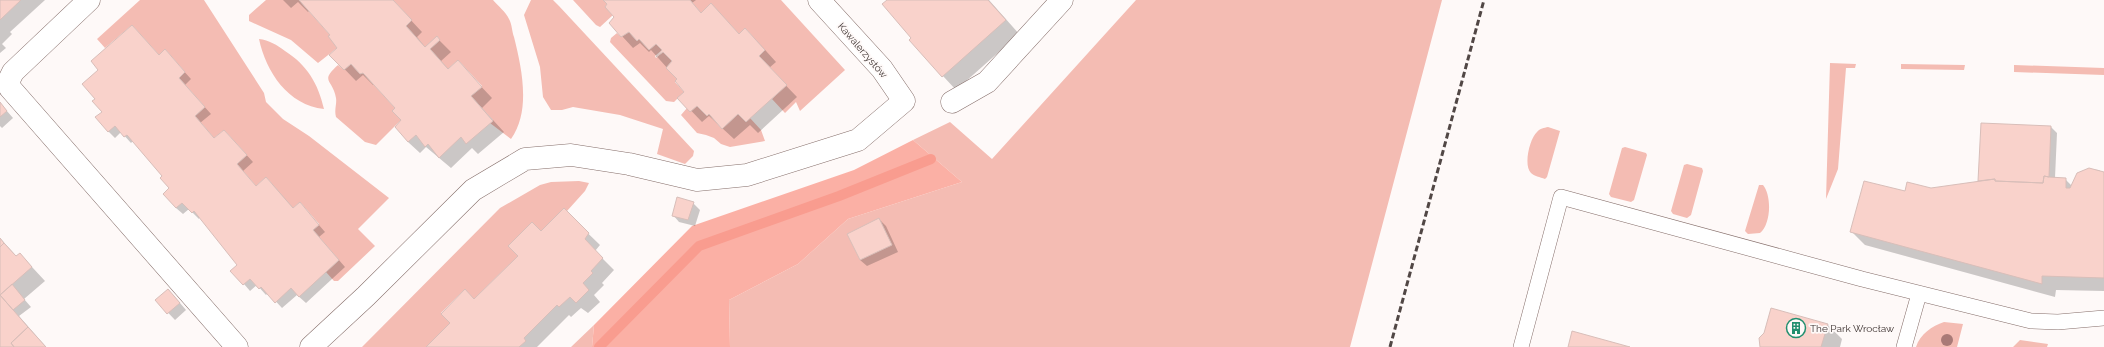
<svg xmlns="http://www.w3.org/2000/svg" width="2104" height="347" font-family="Raleway,sans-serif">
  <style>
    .green { fill: #f4bcb3 }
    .forest { fill: #fbb0a5 }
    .shadow { fill: #0003 }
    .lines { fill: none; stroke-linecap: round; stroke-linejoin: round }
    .stream { stroke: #f99c8f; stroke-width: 10 }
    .building { fill: #f9d2cb; stroke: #d8beb9 }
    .service-casing { stroke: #856e6a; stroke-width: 16 }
    .minor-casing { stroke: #856e6a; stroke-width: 23 }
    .service { stroke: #fff; stroke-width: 15 }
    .minor { stroke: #fff; stroke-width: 22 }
    .rail { stroke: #514745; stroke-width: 3; stroke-dasharray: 6 3; stroke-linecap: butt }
    .tree { fill: #a97a77 }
    .labels { text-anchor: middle; stroke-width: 3.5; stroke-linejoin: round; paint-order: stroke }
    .street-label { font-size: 10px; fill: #3c3230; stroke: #fef9f8 }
    .poi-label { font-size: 10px; fill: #3c3230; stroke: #fef9f8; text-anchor: start }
  </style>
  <rect width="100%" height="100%" fill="#fef9f8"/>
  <path class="green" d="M140,0H204L264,93L266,102L283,119L309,136L389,198L358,229L375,246L338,281H334L326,272L339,260L313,230L319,224L300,202L293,208L266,177L256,186L237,164L247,155L224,130L214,138L195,116L205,107L179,78L185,72L165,49L159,55L132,25L105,48L97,39Z
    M266,0H299L330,35L337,48L318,63L291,40L249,21V15Z
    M393,0H493C498,6 506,12 509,19C512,24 512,32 514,37C522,69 531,111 511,139L490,123L493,120L471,96L482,86L458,60L448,69L430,49L440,40L437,36L425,47L406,26L411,20Z
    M531,0H553L559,6L694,151L693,156L685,164L657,154L663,129L620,115L573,107L562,110H551L543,97L540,67L524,15Z
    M573,0H603L607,4L605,7L613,15L600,27L596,25Z
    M690,0H781L845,70L800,111L796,102L785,113L772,99L786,85L759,56L765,50L745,28L739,34L711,4L701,13Z
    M1136,0H1442L1350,347H730L729,300L798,264L848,219L962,182L913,140L950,122L992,159Z
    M629,32L637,41L639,39L649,50L656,44L662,50L655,56L656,58L663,52L672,61L666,68L677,79L675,82L684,92L674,102L666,101L610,42L611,38L617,33L621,37Z
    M259,39C269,40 277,45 285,51C307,65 318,83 324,109C288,105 266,72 259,39Z
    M1830,63L1856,64L1855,68H1846L1838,169L1826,199Z
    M351,64L360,74L363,73L395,108L392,111L401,120L376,145L365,142L336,117C334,110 337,104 336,98C333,79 319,82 338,65L344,70Z
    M1901,64L1965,65L1964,70L1901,69Z
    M2014,65L2104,68V75L2014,72Z
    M697,106L707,116L709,114L722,129L738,114L746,122L750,118L761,130L765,141L730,147L721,144L714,138L706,135L697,133L681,115L687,108Z
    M1548,127L1560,131L1547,177L1545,179C1540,177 1534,176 1531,173C1523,165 1530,138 1537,132C1540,128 1544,128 1548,127Z
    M1625,147L1646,153L1647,155L1634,200L1631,202L1611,197L1609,194L1622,148Z
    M1687,164L1702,168L1703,171L1691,215L1687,218L1673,214L1671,211L1684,165Z
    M579,181L589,183L585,191L567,211L564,208L541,231L532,222L518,256L474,299L464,290L441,313L450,323L426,347H362L500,208L540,185L551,182Z
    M1759,185H1763C1772,196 1771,224 1760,233L1748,234L1745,231Z
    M1944,322L1963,324L1957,347H1916C1920,334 1932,326 1944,322Z
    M594,325L592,347H571Z
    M2020,340L2048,344L2047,347H2013Z"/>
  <path class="forest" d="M913,140L962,182L848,219L798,264L729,300L730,347H592L594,325L692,226L854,170Z"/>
  <path class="shadow" d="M0,0H45L10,32L12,34L2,44L6,48L0,53Z
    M283,0H392L422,32L417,37L425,47L436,37L451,52L441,61L449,70L458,62L492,98L482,108L504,132L478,154L472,148L451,168L426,147L420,153L408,142L403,120L396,108L374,84L373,85L363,75L356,81L331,55L338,48L331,35L309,11L308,12L298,2L291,8Z
    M605,0H696L692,3L702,14L739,35L757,41L776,62L769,68L797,97L758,133L750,125L734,139L709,116L702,122L679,98L685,92L678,80L651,50L649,52L640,43L633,48L622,36L616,17Z
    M888,0H989L1019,34L956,90L943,76L913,38Z
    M159,56L171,57L191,79L185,85L211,114L200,123L215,139L231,138L253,162L243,171L256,187L273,185L294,209L306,210L325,232L319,237L345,267L306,303L297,295L282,308L268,293L266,295L257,285L250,291L244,284L238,265L200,217L199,219L189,209L183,214L176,208L171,188L164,176L133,141L131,143L121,132L115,138L108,131L103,112L96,99L99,70Z
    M0,103L13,118L2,128L0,126Z
    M1982,124L2051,127L2057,133L2055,178L2065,179L2072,186L2076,176L2082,171L2089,169L2099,170L2104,175V291L2056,290L2055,297L1865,245L1851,231L1905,193L1981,182Z
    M693,203L700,210L695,226L679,222L673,215Z
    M564,210L600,245L595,251L614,270L602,283L604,285L594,295L600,302L588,313L581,308L571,317L569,315L537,347H427Z
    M879,219L886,226L898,252L867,266L860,260Z
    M0,238L17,257L20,254L45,281L24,299L31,307L19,316L46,347H0Z
    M174,296L186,310L175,320L156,300Z
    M1827,324L1842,339L1840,347H1761Z"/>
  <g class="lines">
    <path class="stream" d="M599,347L699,246L839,196L931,159"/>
  </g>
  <path class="building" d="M0,0H21L0,20Z
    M299,0H393L412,20L406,26L425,47L437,36L440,40L430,49L448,69L458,60L482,87L471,96L493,121L466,144L461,137L439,158L428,144L425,147L416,135L408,142L395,127L401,120L392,111L395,108L363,73L360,74L351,64L344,70L329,55L337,48L328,36L330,35Z
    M603,0H690L701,13L711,3L739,34L745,28L765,50L759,56L787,85L746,122L738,114L722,129L709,114L707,116L697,106L690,112L677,98L684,92L675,81L677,79L666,68L672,61L663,52L656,57L662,50L656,44L649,50L639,39L637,41L629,32L621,37L609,23L614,17L605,7L607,4Z
    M887,0H988L1006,20L942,77L909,40L911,38L882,4Z
    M132,25L159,55L165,49L185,72L179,78L205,107L195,116L214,138L224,130L247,155L237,164L256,186L266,177L293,208L300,202L319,225L313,230L339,260L299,297L291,288L275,303L261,287L259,289L250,279L243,285L230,271L237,265L194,211L192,213L182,203L176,208L163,194L169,188L160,178L162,176L127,135L124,137L115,126L108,132L95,117L102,112L92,101L95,99L82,84L98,70L91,61Z
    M0,102L7,111L0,117Z
    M1981,123L2051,126L2049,177L2044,176L2043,183L1995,181V179L1978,181Z
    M2089,168L2104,172V278L2042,276V284L1850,232L1864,181L1905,191L1907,182L1931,188L1995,179V181L2043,183L2044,176L2049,177L2066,178V188H2070L2077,173Z
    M677,197L694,202L688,220L672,216Z
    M564,208L589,233L585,239L603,258L591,271L593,273L583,283L589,290L576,303L570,297L559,307L557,305L524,338L526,341L519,347H426L450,323L441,314L465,289L474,299L518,256L508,246L532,222L541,231Z
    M879,218L892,245L860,260L847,234Z
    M0,238L4,243L0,247Z
    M4,243L16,256L20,253L32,267L0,295V247Z
    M12,284L25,300L13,310L0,295Z
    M168,289L180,303L167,314L155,300Z
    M0,295L28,327L11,343L14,347H0Z
    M1771,308L1828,324L1821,347H1760L1759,338L1764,333Z
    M28,327L46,347H14L11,343Z
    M1572,331L1630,347H1568Z"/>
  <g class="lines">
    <defs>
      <path id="service" d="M1521,347L1561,197L1862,279L2031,321L2058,322L2104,318
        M1904,347L1919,294"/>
      <path id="minor" d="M89,0L13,72L9,80L10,88L237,347
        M952,102L987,82L1062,0
        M311,347L366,296L473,190L525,159L571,155L629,164L697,180L747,175L858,140L904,101L882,69L819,0"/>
    </defs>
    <use href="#service" class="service-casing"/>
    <use href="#minor" class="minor-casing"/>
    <use href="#service" class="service"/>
    <use href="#minor" class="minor"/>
    <path class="rail" d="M1390,347L1484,0"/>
  </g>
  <circle class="tree" cx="1947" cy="340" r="6"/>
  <defs>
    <symbol id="building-ring" viewBox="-11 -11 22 22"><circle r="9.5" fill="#fef9f8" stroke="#218f6f" stroke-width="1.5"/><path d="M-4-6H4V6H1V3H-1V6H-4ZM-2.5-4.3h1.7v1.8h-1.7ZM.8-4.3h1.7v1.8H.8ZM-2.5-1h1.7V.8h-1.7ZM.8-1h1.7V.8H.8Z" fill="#218f6f"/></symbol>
  </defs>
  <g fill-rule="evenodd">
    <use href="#building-ring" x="1785" y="317" width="22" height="22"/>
  </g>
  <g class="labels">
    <g class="street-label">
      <text transform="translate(863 50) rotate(49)" y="4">Kawalerzystów</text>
    </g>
    <g class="poi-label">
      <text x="1810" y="332">The Park Wrocław</text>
    </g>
  </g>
</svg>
